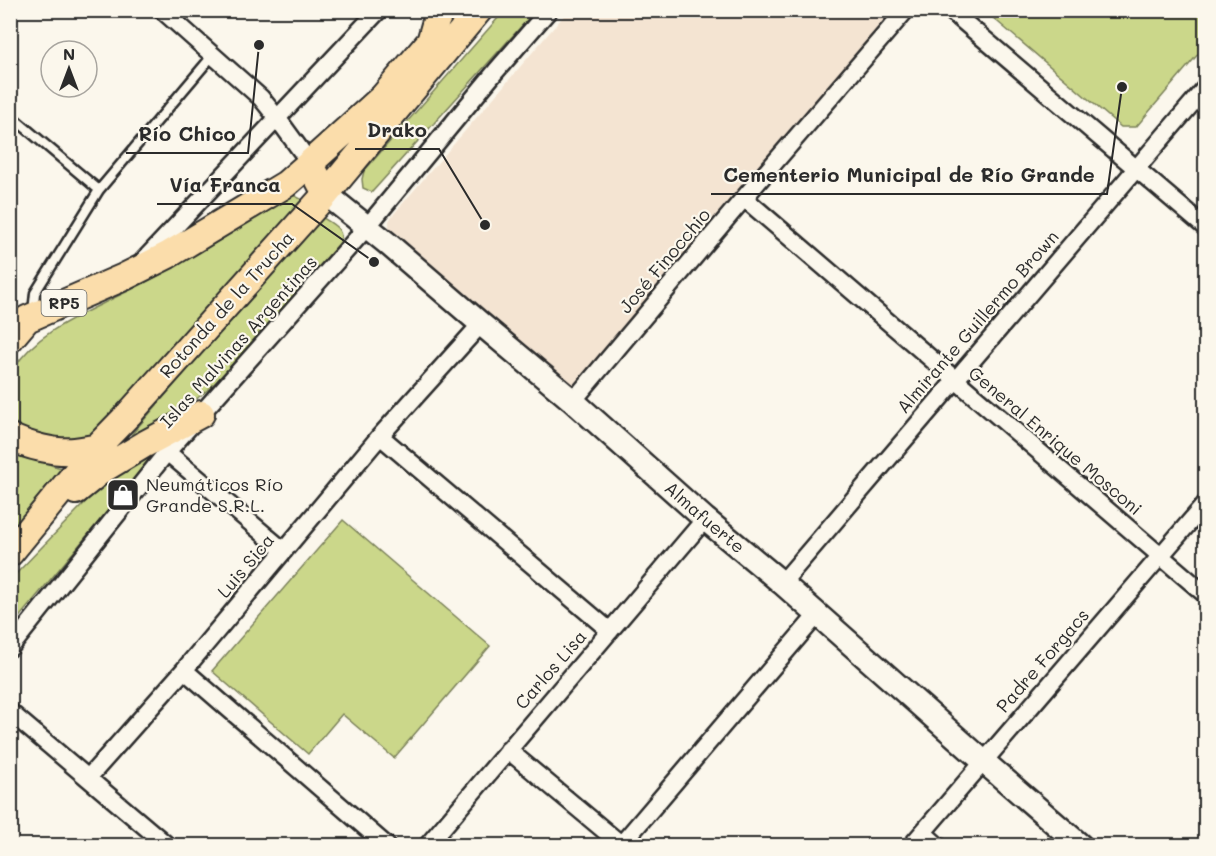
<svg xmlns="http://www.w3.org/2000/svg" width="1216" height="856" font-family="Mali,sans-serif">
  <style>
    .built { fill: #f4e4d2 }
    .green { fill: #cbd78a; stroke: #7b815a; stroke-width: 1.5 }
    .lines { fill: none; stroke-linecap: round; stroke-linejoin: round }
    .lane-casing { stroke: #2b2b2b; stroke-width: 13 }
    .street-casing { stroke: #2b2b2b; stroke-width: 21 }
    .secondary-casing { stroke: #2b2b2b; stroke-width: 27 }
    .primary-casing { stroke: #2b2b2b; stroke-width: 30 }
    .lane { stroke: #fbf7ec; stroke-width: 8 }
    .street { stroke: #fbf7ec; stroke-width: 16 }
    .secondary { stroke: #fbf7ec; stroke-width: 22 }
    .primary { stroke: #fbddab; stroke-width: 26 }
    .labels { text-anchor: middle; stroke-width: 4.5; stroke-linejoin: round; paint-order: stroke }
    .shield { fill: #fbf7ec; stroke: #696865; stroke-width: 1.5 }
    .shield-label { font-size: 16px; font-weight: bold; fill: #2b2b2b }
    .street-label { font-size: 18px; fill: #2b2b2b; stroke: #fbf7ec }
    .poi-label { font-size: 18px; fill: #2b2b2b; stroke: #fbf7ec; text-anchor: start }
    .leader { fill: none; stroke: #2b2b2b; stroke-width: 2 }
    .callout-dot { fill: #2b2b2b; stroke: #fbf7ec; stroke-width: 2 }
    .callout-label { font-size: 20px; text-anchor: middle; font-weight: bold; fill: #2b2b2b; stroke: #fbf7ec; stroke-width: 4.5; stroke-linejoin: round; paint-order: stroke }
  </style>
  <rect width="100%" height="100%" fill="#fbf7ec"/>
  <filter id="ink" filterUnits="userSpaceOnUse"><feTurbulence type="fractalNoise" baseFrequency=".0167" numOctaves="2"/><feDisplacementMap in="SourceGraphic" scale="12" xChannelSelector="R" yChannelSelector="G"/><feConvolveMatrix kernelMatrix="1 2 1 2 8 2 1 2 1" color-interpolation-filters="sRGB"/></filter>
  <g filter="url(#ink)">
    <path class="built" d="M568,11H895L580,382L574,384H568L391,233L389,227V221L392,216Z"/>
    <path class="green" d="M505,10L535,11L372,192L363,188L362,179L364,171Z
      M985,11H1205V46L1136,127H1121Z
      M293,195L301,199L303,204L301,210L98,429C86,437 70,444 56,442C50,441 44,438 38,435C25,431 19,429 11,417C11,403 7,379 14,368C35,336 69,320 102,304C128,291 154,279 179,264C217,243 252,220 288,196Z
      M320,216C330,223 347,229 339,244L239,358L210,388L184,409L158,424L131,435Z
      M11,449L54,466L70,470L11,538Z
      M144,454H155L11,627V579L102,485Z
      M343,520L490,646L394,758L342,714L308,754L212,671Z"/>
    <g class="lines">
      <defs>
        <path id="lane" d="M10,115L99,190
          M33,312L35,293L99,190L213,55
          M925,829L944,846"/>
        <path id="street" d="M162,10L261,98L278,119L310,163
          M950,10L1206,228
          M744,198L1206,595
          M143,261L379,10
          M573,401L744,198L906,10
          M380,436L610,631
          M167,452L284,551
          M782,583L1206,87
          M10,648L167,452L367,227L496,71L549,10
          M184,670L387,846
          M10,712L168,846
          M508,750L623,846
          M88,778L184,670L380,436L481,324
          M427,846L705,519
          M620,846L817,615
          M911,846L1206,503"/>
        <g id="secondary">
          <path id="s1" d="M326,194L387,243L481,324L573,401L705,519L782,583L983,761L1081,846"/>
        </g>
        <path id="primary" d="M430,42L436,21L441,10
          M310,163L383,97L428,44
          M326,194L479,10
          M10,339L27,319L124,277L168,255L286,184L310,163L326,194L129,414L97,447L10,553
          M10,437C28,446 55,453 75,451C84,450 94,448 103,446
          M76,491L102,470L145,444L201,414"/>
      </defs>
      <use href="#lane" class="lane-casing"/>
      <use href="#street" class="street-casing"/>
      <use href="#secondary" class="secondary-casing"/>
      <use href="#primary" class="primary-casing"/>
      <use href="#lane" class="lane"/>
      <use href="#street" class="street"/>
      <use href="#secondary" class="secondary"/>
      <use href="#primary" class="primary"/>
    </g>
  </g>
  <defs>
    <symbol id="shop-square" viewBox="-11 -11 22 22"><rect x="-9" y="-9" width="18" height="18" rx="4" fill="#2b2b2b" stroke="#fbf7ec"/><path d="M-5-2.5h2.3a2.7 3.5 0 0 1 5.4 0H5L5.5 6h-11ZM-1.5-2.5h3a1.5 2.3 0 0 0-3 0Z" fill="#fff"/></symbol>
  </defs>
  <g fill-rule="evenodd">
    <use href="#shop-square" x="104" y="476" width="38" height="38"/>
  </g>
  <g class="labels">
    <rect class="shield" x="41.5" y="290" width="45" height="26" rx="4.5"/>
    <g class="shield-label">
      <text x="64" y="309">RP5</text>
    </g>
    <g class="street-label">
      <text transform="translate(665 261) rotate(-50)" y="6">José Finocchio</text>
      <text transform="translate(227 305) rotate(-48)" y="6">Rotonda de la Trucha</text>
      <text transform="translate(978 322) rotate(-49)" y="6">Almirante Guillermo Brown</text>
      <text transform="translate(239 342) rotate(-48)" y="6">Islas Malvinas Argentinas</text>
      <text transform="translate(1055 441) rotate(40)" y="6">General Enrique Mosconi</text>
      <text dy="6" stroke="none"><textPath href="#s1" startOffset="498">Almafuerte</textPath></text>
      <text transform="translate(246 566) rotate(-50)" y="6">Luis Sica</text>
      <text transform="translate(1043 661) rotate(-49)" y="6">Padre Forgacs</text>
      <text transform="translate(551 670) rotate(-49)" y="6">Carlos Lisa</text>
    </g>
    <g class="poi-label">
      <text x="146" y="491">Neumáticos Río<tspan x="146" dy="21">Grande S.R.L.</tspan></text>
    </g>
  </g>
  <path class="leader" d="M485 225L439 149H355M259 45L248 153H126M1122 87L1107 194H711M374 262L292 204H157"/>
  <g class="callout-dot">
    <circle cx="485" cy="225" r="6"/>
    <circle cx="259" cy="45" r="6"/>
    <circle cx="1122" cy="87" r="6"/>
    <circle cx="374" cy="262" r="6"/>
  </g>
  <g class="callout-label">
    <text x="397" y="137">Drako</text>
    <text x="187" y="141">Río Chico</text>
    <text x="909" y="182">Cementerio Municipal de Río Grande</text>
    <text x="225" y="192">Vía Franca</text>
  </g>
  <rect width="1216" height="856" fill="none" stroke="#fbf7ec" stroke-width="36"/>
  <rect x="18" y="18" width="1180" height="820" fill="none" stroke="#2b2b2b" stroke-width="2" filter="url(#ink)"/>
  <g transform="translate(69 69)"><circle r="28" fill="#fbf7ec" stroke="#a8a59f" stroke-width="1.5"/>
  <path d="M0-4.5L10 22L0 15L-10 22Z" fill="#2b2b2b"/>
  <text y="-9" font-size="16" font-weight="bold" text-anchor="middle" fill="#2b2b2b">N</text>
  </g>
</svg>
